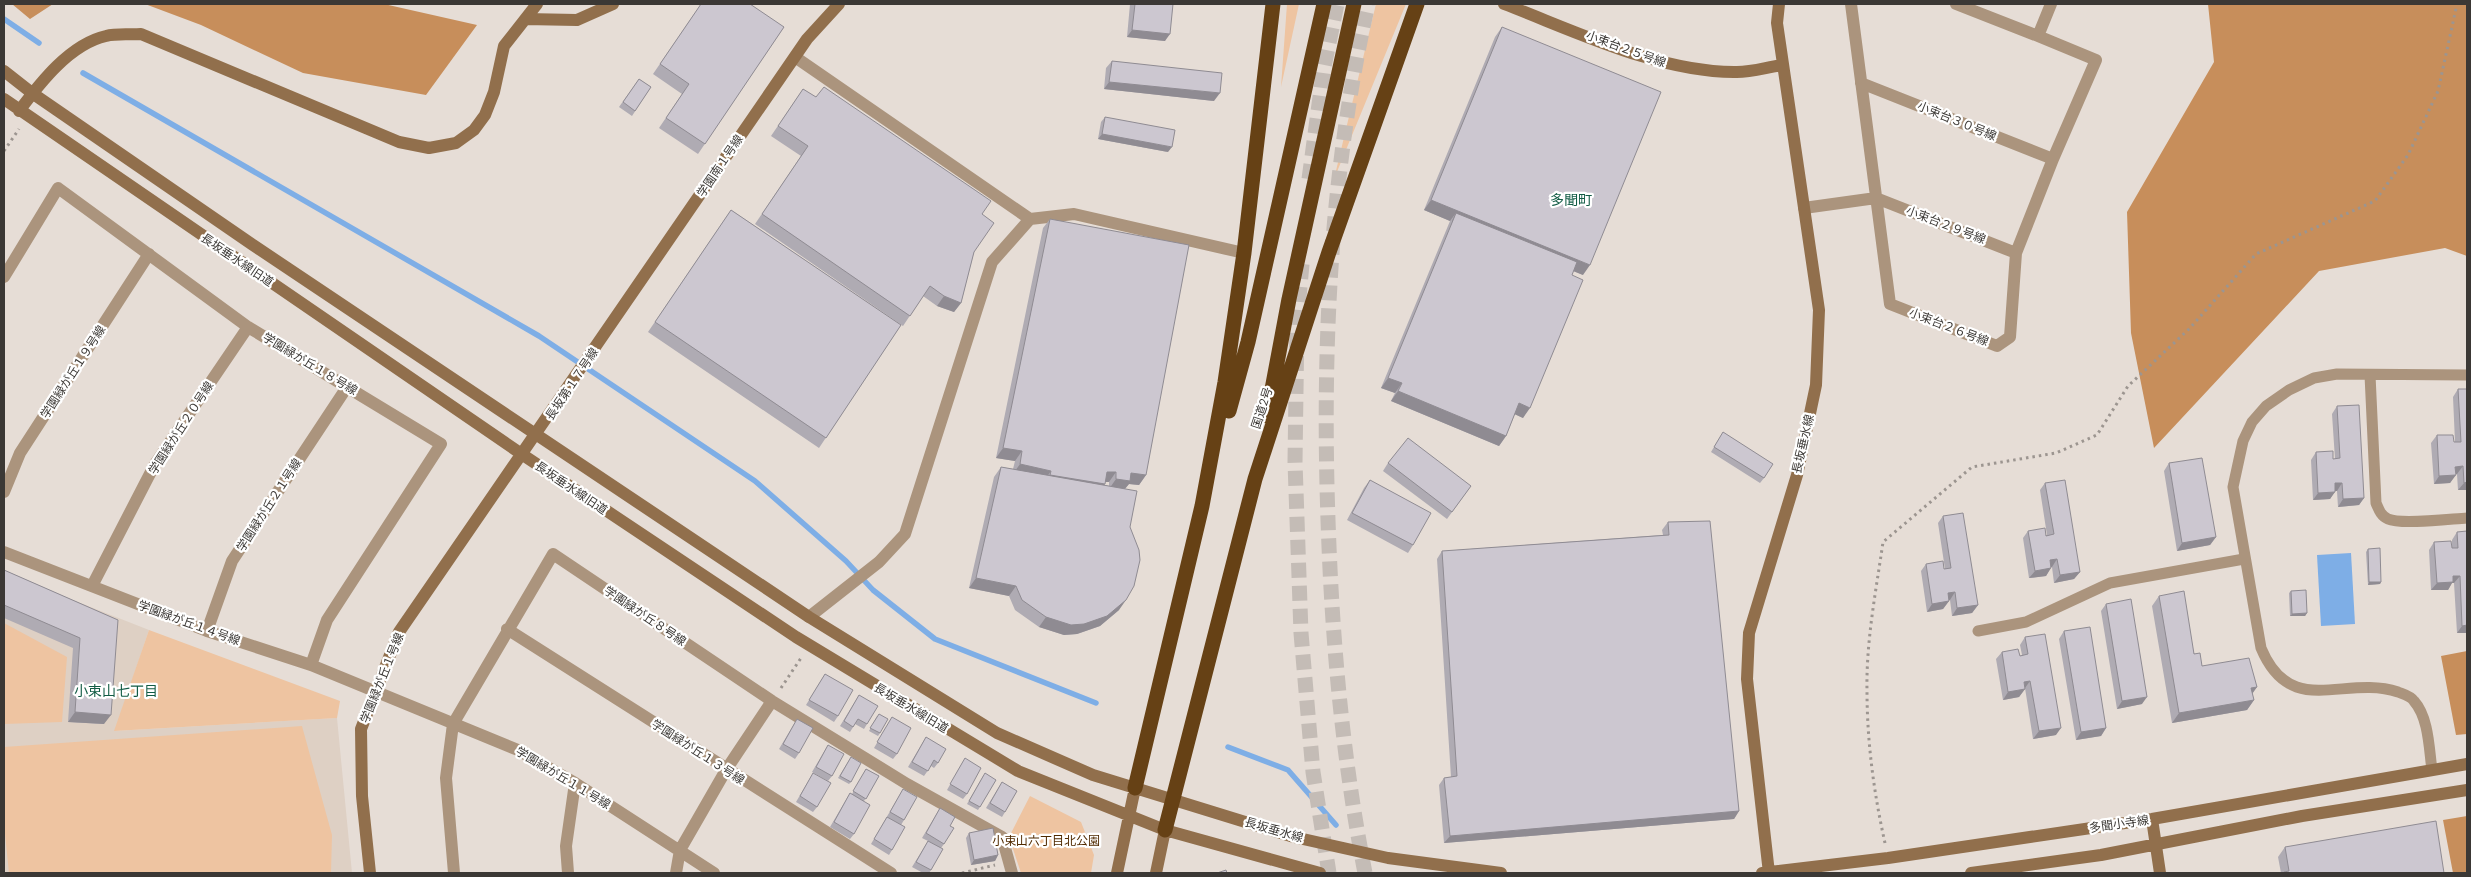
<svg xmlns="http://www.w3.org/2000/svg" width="2471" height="877" font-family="'DM Sans','Noto Sans JP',sans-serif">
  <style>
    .built { fill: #ded0c4 }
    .green { fill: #eec4a1 }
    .forest { fill: #c78e5b }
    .water { fill: #7eaee6 }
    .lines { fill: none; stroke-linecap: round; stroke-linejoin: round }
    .stream { stroke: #7eaee6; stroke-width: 5.5 }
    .highway-tunnel { stroke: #c4bcb6; stroke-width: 15; stroke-dasharray: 15 8; stroke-linecap: butt }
    .path { stroke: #9c9590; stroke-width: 3; stroke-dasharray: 2.5 4; stroke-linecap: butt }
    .lane { stroke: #ab947d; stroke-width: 11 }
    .street { stroke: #ab947d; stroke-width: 12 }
    .secondary { stroke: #916f4c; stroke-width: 12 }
    .highway { stroke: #664115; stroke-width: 15 }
    .wall { fill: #afabb3; fill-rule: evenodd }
    .shaded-wall { fill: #8f8b92 }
    .building { fill: #ccc7d0; stroke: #8f8b92 }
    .labels { text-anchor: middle; stroke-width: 4.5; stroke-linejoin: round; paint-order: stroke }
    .street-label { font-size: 12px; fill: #3b3835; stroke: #fff }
    .park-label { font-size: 12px; fill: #502a00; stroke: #fff }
    .neighbourhood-label { font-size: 14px; fill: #125c45; stroke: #fff }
  </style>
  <rect width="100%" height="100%" fill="#e6ddd6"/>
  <path class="built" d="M4,573L149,630L115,731L337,718L352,873H4Z"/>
  <path class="green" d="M1287,4H1299L1281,87Z
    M1376,4H1406L1334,179Z
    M4,623L67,657L62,722L4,724Z
    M149,630L340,701L337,718L114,731Z
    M302,726L332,835L331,873H9L4,824V747Z
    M1030,796L1081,822L1094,855L1091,873H1021L1009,837Z"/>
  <path class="forest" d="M12,4H53L30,19Z
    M145,4H384L477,25L426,95L303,73L201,25Z
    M2208,4H2467V256L2445,248L2319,271L2154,448L2131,333L2127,212L2214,62Z
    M2467,651V734L2456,735L2441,656Z
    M2467,816V873H2453L2443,820Z"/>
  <path class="water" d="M2351,553L2355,624L2321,626L2317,555Z"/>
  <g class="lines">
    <path class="stream" d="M4,19L39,43
      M83,73L539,336L755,481L846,561L873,590L935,639L1096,703
      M1228,747L1288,770L1336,825"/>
    <path class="highway-tunnel" d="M1309,179L1324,67L1337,4
      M1302,264L1297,320L1295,462L1301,633L1313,772L1329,873
      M1365,873C1342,756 1332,639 1328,520C1322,347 1330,172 1368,4"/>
    <path class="path" d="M4,151L19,129
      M781,688L801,658
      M1885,843C1874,794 1867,742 1867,691C1866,641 1876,591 1883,542L1972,467L2056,453L2097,435L2128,386L2189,329L2256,254L2375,201L2408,155L2438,91L2457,4
      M962,873L995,865"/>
    <path class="lane" d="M2370,375L2376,503C2379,510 2381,516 2388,519C2401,525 2450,519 2467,518
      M1978,631L2026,622L2110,583L2244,559
      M2432,770C2429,749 2429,718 2414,701C2411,696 2403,694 2398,692C2345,674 2291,720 2261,648L2233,487L2243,441L2252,422L2266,406L2289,390L2314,378L2337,374L2467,375"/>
    <path class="street" d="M1851,4L1890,304L1997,346L2010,337L2016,253L2053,159L2096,60L2038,36L2051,4
      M1956,4L2038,36
      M795,57L1030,219L1074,214L1244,253
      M1861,83L2053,159
      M1804,208L1876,198L2016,253
      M4,277L58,188L248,327L441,444L327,620L311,665
      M4,492L20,453L149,254
      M4,552L207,631L311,665L518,750L575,783L714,873
      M92,586L155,464L248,327
      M809,617L879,562L905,534L992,262L1030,219
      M507,629L891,873
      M207,631L232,561L347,387
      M454,873L446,778L453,724L553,554L772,701L907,784L1002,837L1012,873
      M568,873L566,846L575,783
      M676,873L680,850L726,770L772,701"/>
    <path class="secondary" d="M1504,4C1575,31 1658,72 1734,72C1750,73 1767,67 1783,65
      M525,19L577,20L613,4
      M4,71L32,93L253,245L809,617L997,733L1093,775L1294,837L1388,858L1501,873
      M4,99L523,455L796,637L1018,771L1165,830L1320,873
      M19,111C40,83 70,44 106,36C117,33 130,35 141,34L399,142L429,148L456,143L474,130L485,115L494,92L504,46L537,4
      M2152,819L2160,873
      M370,873L362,796L361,729L399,632L807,39L839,4
      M1117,873L1135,788
      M1156,873L1165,830
      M1762,873L1888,858L2152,819L2467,764
      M1769,873L1747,679L1749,633L1797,475L1816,385L1819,310L1777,23L1779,4
      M1971,873L2101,855L2302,816L2467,790"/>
    <path class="highway" d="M1229,411L1248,342L1324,4
      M1267,416L1289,299L1354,4
      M1135,788L1202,506L1225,382L1244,253L1273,4
      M1165,830L1255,479L1329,252L1417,4"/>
  </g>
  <path class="wall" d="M701,4L784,27L698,154L659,128L682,94L653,74Z
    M1130,4H1173L1165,41L1127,37Z
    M1502,27L1583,275L1573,271L1523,418L1515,414L1506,436L1499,446L1391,401L1395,393L1381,388L1450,221L1424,210L1495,37Z
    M1112,61L1214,101L1104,89L1106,68Z
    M639,79L651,87L632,116L619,107Z
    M803,89L982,214L974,252L961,303L954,312L937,306L923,296L903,326L755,224L801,156L771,136Z
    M1105,117L1168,152L1098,139L1101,122Z
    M731,210L901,325L819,448L648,332Z
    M1050,219L1146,475L1139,485L1129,484L1125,489L1130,527L1119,610L1100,626L1077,634L1064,635L1039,627L1015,610L1009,596L969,588L994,477L1001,467L1013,469L1015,461L996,458L1043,228ZM1105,482H1109V486L1104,485Z
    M2458,389H2467V490H2458L2457,474H2456L2450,483L2434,484L2431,443L2437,435L2455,442L2453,397Z
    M2337,406L2364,498L2359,505L2338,507L2337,491H2335L2330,499L2313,500L2311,460L2316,452L2333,459H2335L2332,414Z
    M1723,432L1764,478L1760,483L1711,452Z
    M1388,463L1471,486L1447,519L1383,471Z
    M2169,463L2216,537L2210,545L2177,551L2164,471Z
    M1370,480L1413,545L1408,553L1347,520L1364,488Z
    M2045,483L2080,572L2074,579L2054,583L2052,567H2051L2046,576L2029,578L2023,538L2028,531L2047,535L2040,490Z
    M1943,516L1978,605L1972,613L1952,616L1950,600H1949V601L1943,609L1927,612L1921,571L1926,564L1945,569L1938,523Z
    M1668,522L1739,811L1734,819L1444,843L1439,785L1444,778L1451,777L1437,559L1442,551L1663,535L1662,530Z
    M2457,532L2467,633H2457L2454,583H2452L2448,590H2431L2429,550L2434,542L2452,548V540Z
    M2368,549L2381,582L2380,584L2368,585L2366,552Z
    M4,570L118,620L104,724L68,722L73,648L4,618Z
    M2291,591L2307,613L2305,616H2290L2289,593Z
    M2159,596L2202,666L2257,687L2252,693L2254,700L2247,710L2172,723L2152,606Z
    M2106,604L2142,704L2117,709L2101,611Z
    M2064,631L2106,728L2101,736L2076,740L2059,639Z
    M2025,637L2056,735L2033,739L2025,688V689L2019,697L2003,700L1996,659L2002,652L2020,656L2022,655L2020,645Z
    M825,674L838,716L834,722L806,705Z
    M859,695L867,724L864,729L855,724L850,732L840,726Z
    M877,716L880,733L878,736L869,731Z
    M892,717L897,754L893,759L874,748Z
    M797,719L799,753L795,759L779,749Z
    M926,737L938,763L934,768L931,766L924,776L908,767Z
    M828,745L832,776L828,781L812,772Z
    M851,757V782L849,784L838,778Z
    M965,758L967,794L963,799L947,790Z
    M866,769L879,776L864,801L854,834L850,839L830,827L847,798L850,793L852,794Z
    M813,773L817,807L813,812L796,802Z
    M983,776L996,780L978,810L967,804Z
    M1002,782L1005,812L1002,817L986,808Z
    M903,789L904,820L901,825L892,850L889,855L871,844Z
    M940,808L950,826L944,844L941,848L931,870L929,873H923L912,867L928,841L922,838Z
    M969,833L998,855L995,861L971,865L966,838Z
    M2285,847L2444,873H2281L2278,857Z"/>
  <path class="shaded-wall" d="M1132,30L1170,34L1165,41L1127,37Z
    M1109,82L1220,93L1214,101L1104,89Z
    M1102,134L1172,147L1168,152L1098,139Z
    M1431,200L1590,265L1583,275L1452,221L1456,213L1450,221L1424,210Z
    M944,296L961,303L954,312L937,306Z
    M1388,378L1402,383L1395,393L1381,388Z
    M1398,391L1506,436L1499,446L1391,401Z
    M1519,403L1530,408L1523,418L1512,413Z
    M1003,448L1022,451L1015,461L996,458Z
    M1020,464L1051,471L1044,481L1013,474Z
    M2463,466L2457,474H2450L2455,467Z
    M1107,472H1116L1109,482H1100Z
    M1131,473L1146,475L1139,485L1129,484L1123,491L1109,489L1116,479Z
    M1050,475L1105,484L1098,494L1043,485Z
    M2456,475L2450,483L2434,484L2439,476Z
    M2467,482V490H2458L2464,483Z
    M2335,483H2342L2337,491H2329Z
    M2335,492L2330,499L2313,500L2318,493Z
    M2364,498L2359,505L2338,507L2343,499Z
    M2216,537L2210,545L2177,551L2182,543Z
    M2057,559L2052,567L2045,568L2050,560Z
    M2051,568L2046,576L2029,578L2035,571Z
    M2080,572L2074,579L2054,583L2060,575Z
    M2453,576H2460L2454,583H2452L2448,590H2431L2437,583Z
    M976,578L1016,586L1009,596L969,588Z
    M2369,582H2381L2380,584L2368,585Z
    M1955,592L1950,600L1942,601L1948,593Z
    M1126,600L1119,610L1100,626L1077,634L1064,635L1039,627L1046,617Z
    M1949,601L1943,609L1927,612L1932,604Z
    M1978,605L1972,613L1952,616L1957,608Z
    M2307,613L2305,616H2290L2292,614Z
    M2467,625V633H2457L2462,626Z
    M2030,681L2025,688L2024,682Z
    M2257,687L2250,697L2251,688Z
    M2025,689L2019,697L2003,700L2008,692Z
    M2147,697L2142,704L2117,709L2122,701Z
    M2254,700L2247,710L2172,723L2179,713Z
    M75,712L111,715L104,724L68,722Z
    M2061,728L2056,735L2033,739L2039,731Z
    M2106,728L2101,736L2076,740L2081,732Z
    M1739,811L1734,819L1444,843L1450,836Z
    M998,855L995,861L971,865L974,860Z"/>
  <path class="building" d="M701,4H750L784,27L705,144L666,118L689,84L660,64Z
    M1135,4H1173L1170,34L1132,30Z
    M1502,27L1661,92L1590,265L1431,200Z
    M1112,61L1222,73L1220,93L1109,82Z
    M639,79L651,87L635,111L623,102Z
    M824,87L991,201L982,214L994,223L974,252L961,303L944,296L930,286L910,316L762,214L808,146L778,126L803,89L816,97Z
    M1105,117L1175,130L1172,147L1102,134Z
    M731,210L901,325L826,438L655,322Z
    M1456,213L1577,262L1572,275L1583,280L1530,408L1519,403L1506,436L1398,391L1402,383L1388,378Z
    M1050,219L1189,245L1146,475L1131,473L1130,481L1116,479V472H1107L1105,484L1050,475L1051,471L1020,464L1022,451L1003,448Z
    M2458,389H2467V482L2464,483L2463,466L2455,467L2456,475L2439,476L2437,435H2453L2454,442H2461Z
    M2359,405L2364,498L2343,499L2342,483H2335V492L2318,493L2316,452L2333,451V459L2340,458L2337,406Z
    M1723,432L1773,464L1764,478L1714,447Z
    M1408,438L1471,486L1452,512L1388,463Z
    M2202,458L2216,537L2182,543L2169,463Z
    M1001,467L1137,491L1130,527L1139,550L1140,560L1134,586L1126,600L1107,616L1084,624L1071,625L1046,617L1022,600L1016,586L976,578Z
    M1370,480L1431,513L1413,545L1352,513Z
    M2065,480L2080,572L2060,575L2057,559L2050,560L2051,568L2035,571L2028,531L2045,528L2046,536L2054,534L2045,483Z
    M1963,513L1978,605L1957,608L1955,592L1948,593L1949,601L1932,604L1926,564L1943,561L1944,569L1951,568L1943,516Z
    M1710,521L1739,811L1450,836L1444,778L1457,776L1442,551L1669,535L1668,522Z
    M2467,531V625L2462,626L2460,576H2453V582L2437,583L2434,542L2451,541L2452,548H2458L2457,532Z
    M2380,548L2381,582H2369L2368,549Z
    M4,570L118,620L111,715L75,712L80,638L4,605Z
    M2306,590L2307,613L2292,614L2291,591Z
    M2184,591L2194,654L2200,653L2202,666L2249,658L2257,687L2251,688L2254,700L2179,713L2159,596Z
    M2131,599L2147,697L2122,701L2106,604Z
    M2090,627L2106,728L2081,732L2064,631Z
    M2045,634L2061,728L2039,731L2030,681L2024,682L2025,689L2008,692L2002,652L2018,649L2020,656L2028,654L2025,637Z
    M825,674L853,690L838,716L809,700Z
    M859,695L878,706L867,724L858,719L853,727L844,721Z
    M879,714L888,719L880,733L870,728Z
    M892,717L911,728L897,754L877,742Z
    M797,719L813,728L799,753L783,744Z
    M926,737L946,749L938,763L934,760L928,771L912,762Z
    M828,745L844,754L832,776L816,767Z
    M851,757L861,763L851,782L840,776Z
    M965,758L981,768L967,794L950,784Z
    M866,769L879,776L866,799L853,791Z
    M813,773L831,783L817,807L800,796Z
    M985,773L996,780L980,807L969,801Z
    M1002,782L1017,791L1005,812L990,803Z
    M903,789L917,797L904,820L890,812Z
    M850,793L870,805L854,834L834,822Z
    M940,808L955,817L950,826L954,828L944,844L926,833Z
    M887,817L905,827L892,850L874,839Z
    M2436,821L2444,873H2285L2284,872L2289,871L2285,847Z
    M993,828L998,855L974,860L969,833Z
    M928,841L943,849L931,870L916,862Z
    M1226,870L1227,873H1217Z"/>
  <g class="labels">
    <g class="street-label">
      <text transform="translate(1626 49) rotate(20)" y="4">小束台２５号線</text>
      <text transform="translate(1957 121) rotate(22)" y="4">小束台３０号線</text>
      <text transform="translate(720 166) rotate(-56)" y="4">学園南１号線</text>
      <text transform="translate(1946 225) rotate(21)" y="4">小束台２９号線</text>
      <text transform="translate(237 260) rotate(34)" y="4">長坂垂水線旧道</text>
      <text transform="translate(1949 327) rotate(21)" y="4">小束台２６号線</text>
      <text transform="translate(310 364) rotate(31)" y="4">学園緑が丘１８号線</text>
      <text transform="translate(73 372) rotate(-57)" y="4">学園緑が丘１９号線</text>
      <text transform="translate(572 384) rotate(-56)" y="4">長坂第１７号線</text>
      <text transform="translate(1262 408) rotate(-72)" y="4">国道2号</text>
      <text transform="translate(181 428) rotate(-57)" y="4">学園緑が丘２０号線</text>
      <text transform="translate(1803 444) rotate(-77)" y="4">長坂垂水線</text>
      <text transform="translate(571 488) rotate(34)" y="4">長坂垂水線旧道</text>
      <text transform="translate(269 505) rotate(-57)" y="4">学園緑が丘２１号線</text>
      <text transform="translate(645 616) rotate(34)" y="4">学園緑が丘８号線</text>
      <text transform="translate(189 623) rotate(20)" y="4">学園緑が丘１４号線</text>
      <text transform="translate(382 678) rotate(-68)" y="4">学園緑が丘１号線</text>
      <text transform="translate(911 708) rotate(31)" y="4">長坂垂水線旧道</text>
      <text transform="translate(698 752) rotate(33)" y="4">学園緑が丘１３号線</text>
      <text transform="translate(563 778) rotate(31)" y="4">学園緑が丘１１号線</text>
      <text transform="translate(2119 824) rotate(-8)" y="4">多聞小寺線</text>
      <text transform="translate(1274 830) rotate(16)" y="4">長坂垂水線</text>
    </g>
    <g class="park-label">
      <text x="1046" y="845">小束山六丁目北公園</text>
    </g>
    <g class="neighbourhood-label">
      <text x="1571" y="205">多聞町</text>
      <text x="116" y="696">小束山七丁目</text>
    </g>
  </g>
  <rect width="2471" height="877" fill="none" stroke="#3b3835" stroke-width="10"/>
</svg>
